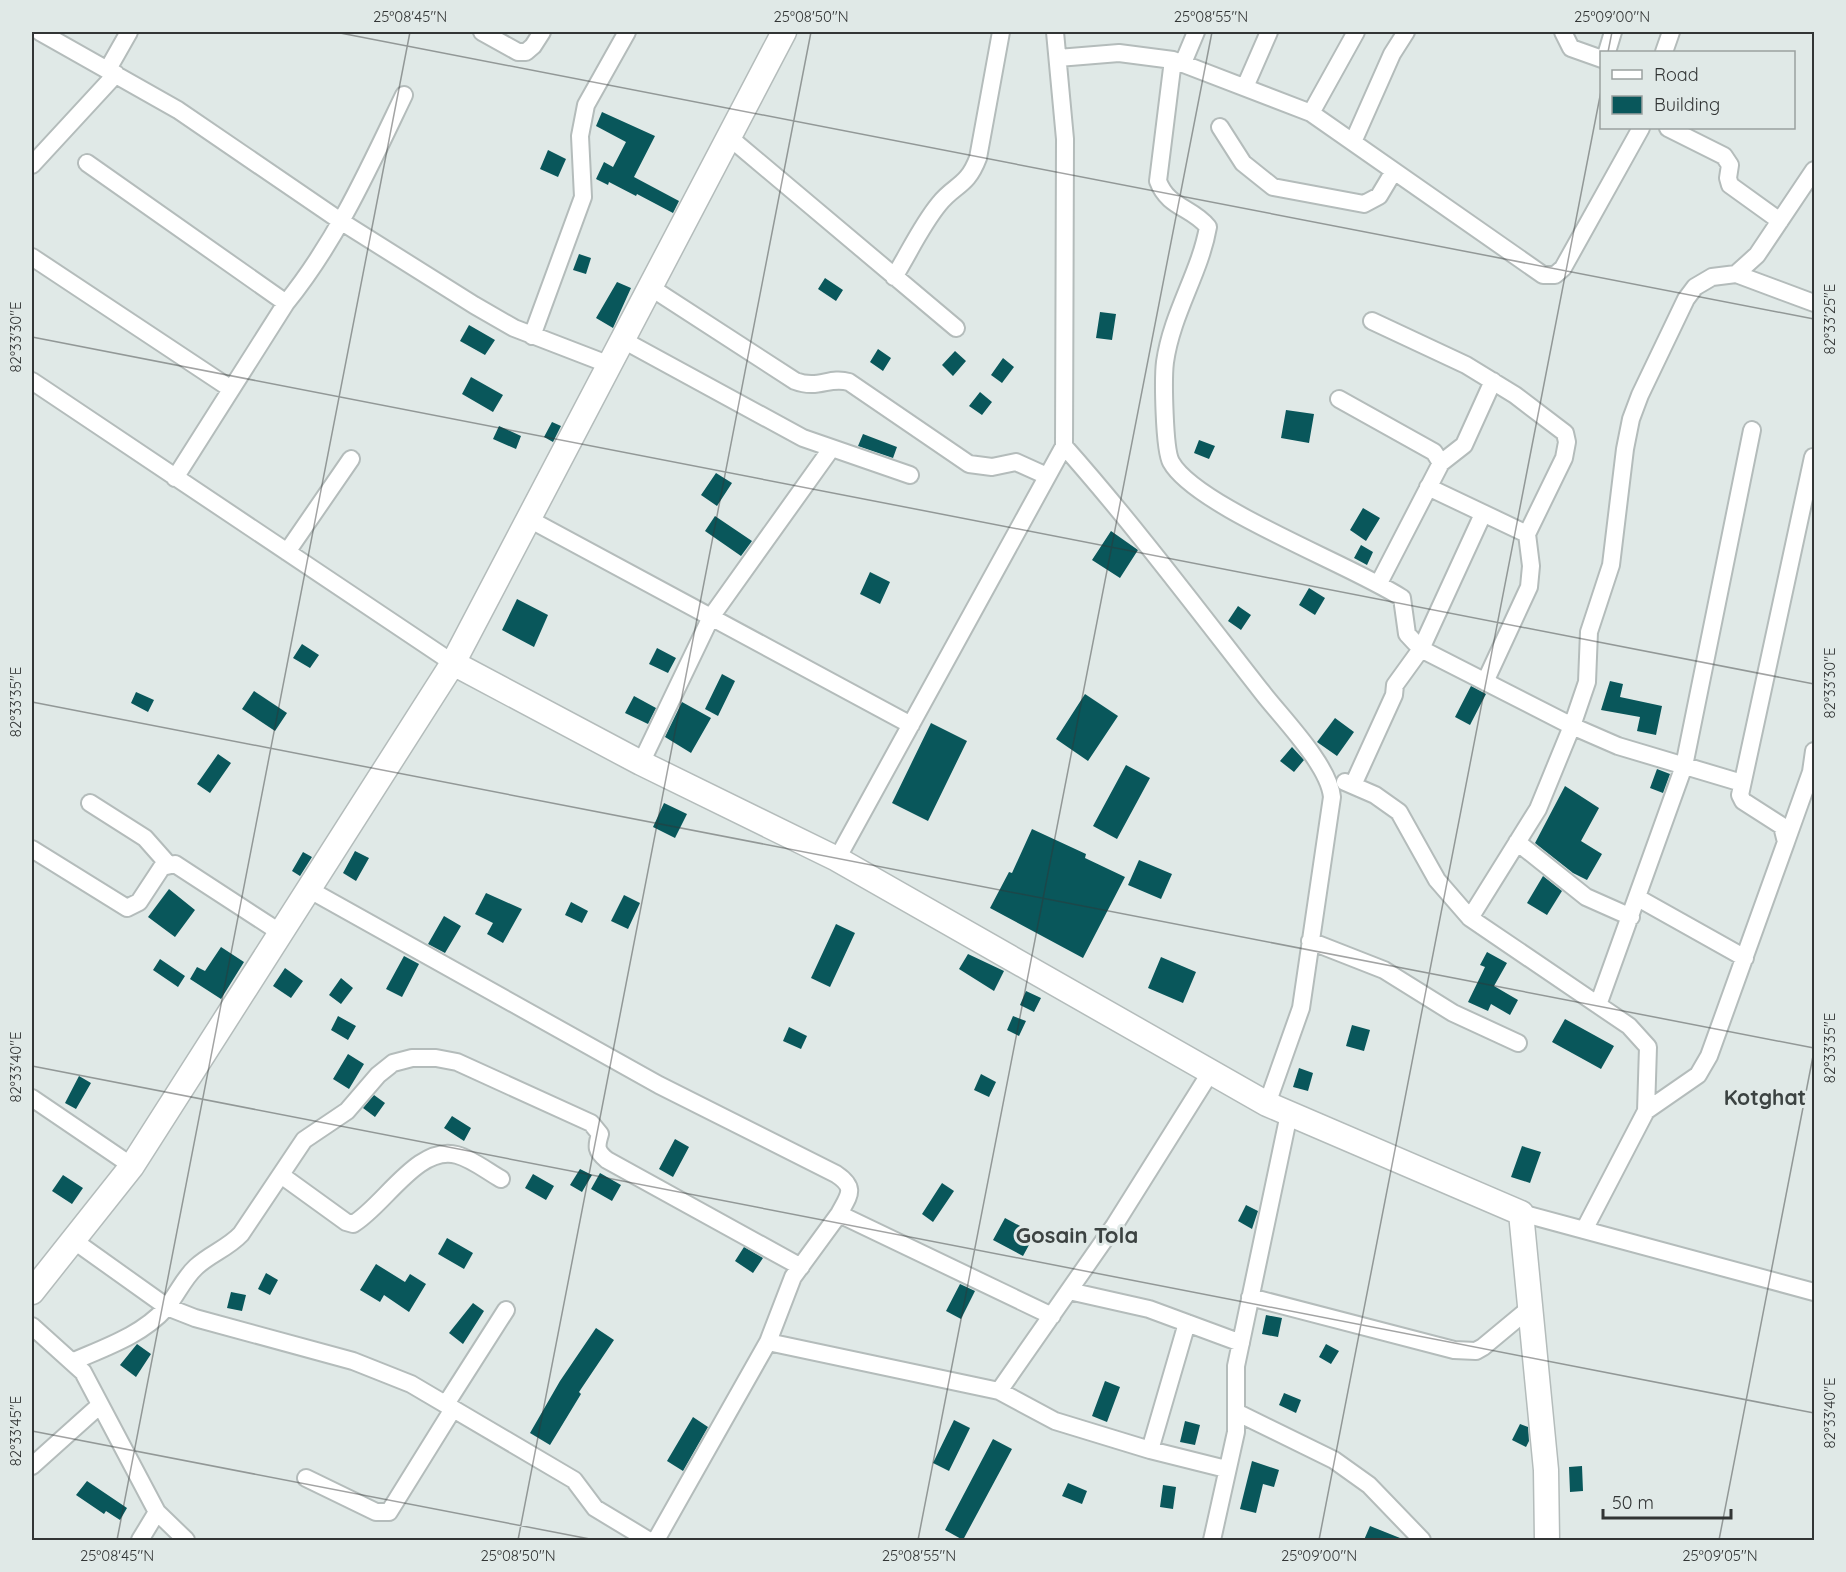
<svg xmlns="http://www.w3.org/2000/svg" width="1846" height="1572" font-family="Quicksand,sans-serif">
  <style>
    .building { fill: #09575b }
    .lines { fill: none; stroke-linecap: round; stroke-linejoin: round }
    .street-casing { stroke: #b4bcbb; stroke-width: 20 }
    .secondary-casing { stroke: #b4bcbb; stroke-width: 27 }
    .street { stroke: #fff; stroke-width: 16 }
    .secondary { stroke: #fff; stroke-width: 24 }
    .ticks { fill: none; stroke: #323535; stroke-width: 1.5; stroke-opacity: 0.45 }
    .labels { text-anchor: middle; stroke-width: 6; stroke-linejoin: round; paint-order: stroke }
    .neighbourhood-label { font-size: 21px; font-weight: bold; fill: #3c4342; stroke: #e0e9e7 }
    .quarter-label { font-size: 22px; font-weight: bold; fill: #3c4342; stroke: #e0e9e7 }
    .neatline { fill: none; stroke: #323535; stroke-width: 2 }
    .ticks-label { font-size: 15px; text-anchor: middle; fill: #323535 }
  </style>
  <rect width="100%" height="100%" fill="#e0e9e7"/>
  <path class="building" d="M602,112L655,136L634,177L679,201L673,213L637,194L636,196L609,182L608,185L596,179L604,162L613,167L626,142L596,126Z
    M548,150L566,159L558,177L540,169Z
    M579,254L591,258L586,274L573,270Z
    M825,278L843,290L836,301L818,289Z
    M617,282L631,288L613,328L596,318Z
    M1100,312L1116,314L1112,340L1096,338Z
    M469,325L495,340L485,355L460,341Z
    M878,349L891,358L883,371L870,362Z
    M955,351L966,361L953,376L942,365Z
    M1003,358L1014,367L1002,383L991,375Z
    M471,377L503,395L493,412L462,394Z
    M980,392L992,402L982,415L969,406Z
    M1286,410L1314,414L1309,443L1281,438Z
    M552,422L561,426L553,442L544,437Z
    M499,426L521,436L516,449L493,439Z
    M863,434L897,447L893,458L858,446Z
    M1199,440L1215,446L1209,459L1194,453Z
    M716,473L732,483L717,506L701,495Z
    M1363,508L1380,518L1366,541L1350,530Z
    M715,516L752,541L741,556L705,531Z
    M1111,531L1138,550L1120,578L1092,560Z
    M1361,545L1373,552L1367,565L1354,558Z
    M870,572L890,582L880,604L860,594Z
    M1309,588L1325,598L1315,615L1299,605Z
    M517,599L548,615L534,647L502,630Z
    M1238,606L1251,615L1241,630L1228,621Z
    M302,644L319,655L310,668L293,658Z
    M657,648L676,658L668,673L649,664Z
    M722,674L735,681L718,716L705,709Z
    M1610,681L1623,684L1620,697L1662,706L1656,735L1637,731L1640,717L1601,710Z
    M1471,686L1486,694L1470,725L1455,717Z
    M254,691L287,713L275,731L242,709Z
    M136,692L154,700L148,712L131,703Z
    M1085,694L1118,716L1088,761L1056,739Z
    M634,696L656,708L648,724L625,713Z
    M682,702L711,718L691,753L665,737Z
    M1335,718L1354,732L1337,756L1317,742Z
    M931,723L967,741L928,821L892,803Z
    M1292,747L1304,760L1294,772L1280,761Z
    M218,754L231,763L210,793L197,784Z
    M1126,765L1150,778L1117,839L1093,826Z
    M1657,769L1670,774L1663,793L1650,788Z
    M1565,786L1599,808L1581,841L1602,854L1587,880L1573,873L1535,843Z
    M664,803L687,814L675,838L653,827Z
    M1032,829L1086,854L1085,858L1125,877L1083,958L990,908L1009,872L1012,873Z
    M355,851L369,858L356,881L343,873Z
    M303,852L312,857L300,876L292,871Z
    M1139,860L1172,874L1161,899L1128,885Z
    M1543,876L1562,891L1547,915L1527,903Z
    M169,889L195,910L175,937L148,917Z
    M486,893L522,909L503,943L487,934L493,923L475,914Z
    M624,895L640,903L628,929L611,921Z
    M571,902L588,911L582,923L565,915Z
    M444,916L461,926L445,953L428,944Z
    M836,924L855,933L830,987L811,978Z
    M221,947L244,962L221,999L190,979L197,967L205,971Z
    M1487,952L1507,963L1494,986L1518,1000L1510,1015L1491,1004L1488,1011L1468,1002L1485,967L1480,965Z
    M968,954L1004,971L994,991L959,969Z
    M404,956L419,964L402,997L386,989Z
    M1161,957L1196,972L1183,1003L1148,988Z
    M160,959L185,976L178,987L153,970Z
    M285,968L303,981L291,998L273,986Z
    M341,978L353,988L341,1004L329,995Z
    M1026,991L1041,998L1034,1012L1020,1005Z
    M338,1016L356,1026L348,1040L331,1030Z
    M1013,1016L1026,1021L1019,1036L1007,1030Z
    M1565,1019L1614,1046L1601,1069L1552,1042Z
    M1352,1025L1370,1030L1364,1051L1346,1046Z
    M789,1027L807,1036L801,1049L783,1041Z
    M348,1054L364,1064L349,1089L333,1079Z
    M1299,1068L1313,1073L1308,1091L1293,1087Z
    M981,1074L996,1082L989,1097L974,1090Z
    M79,1076L91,1083L76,1109L65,1103Z
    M374,1095L385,1103L375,1117L363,1108Z
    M452,1116L471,1128L464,1141L444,1128Z
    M675,1139L689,1147L673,1177L659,1169Z
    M1522,1146L1541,1152L1530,1183L1511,1177Z
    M580,1169L592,1175L582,1192L570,1185Z
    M600,1173L621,1185L612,1201L591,1189Z
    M533,1174L554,1186L546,1200L525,1188Z
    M63,1175L83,1188L72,1204L52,1191Z
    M942,1183L954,1191L933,1222L922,1214Z
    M1246,1205L1258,1211L1252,1229L1238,1221Z
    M1005,1218L1035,1234L1023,1256L993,1240Z
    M447,1238L473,1253L464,1269L438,1254Z
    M744,1247L763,1258L753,1273L735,1261Z
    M376,1264L405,1282L410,1274L426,1284L409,1312L384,1295L380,1302L360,1290Z
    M266,1273L278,1280L270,1295L258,1289Z
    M960,1284L975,1291L961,1319L946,1311Z
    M231,1292L246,1295L242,1311L227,1308Z
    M473,1303L484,1311L463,1344L449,1333Z
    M1266,1315L1282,1318L1278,1337L1262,1334Z
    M596,1328L614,1340L579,1392L581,1394L550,1445L530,1433L560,1381Z
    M137,1344L151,1354L136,1377L120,1365Z
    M1326,1344L1339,1351L1331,1364L1319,1357Z
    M1105,1381L1120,1387L1107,1422L1092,1416Z
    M1284,1393L1301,1400L1296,1413L1279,1405Z
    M693,1417L708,1427L683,1471L667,1461Z
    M954,1420L970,1428L949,1471L933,1463Z
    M1185,1421L1200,1425L1195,1445L1180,1442Z
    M1520,1424L1528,1427L1529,1441L1526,1447L1512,1440Z
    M993,1439L1012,1449L963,1540L945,1530Z
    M1252,1461L1279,1470L1274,1487L1263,1484L1256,1513L1240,1509Z
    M1582,1466L1583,1491L1570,1492L1569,1467Z
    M87,1481L127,1508L120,1520L106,1511L104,1514L76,1495Z
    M1068,1483L1087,1491L1082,1504L1062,1496Z
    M1163,1485L1176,1487L1173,1509L1160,1507Z
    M1370,1526L1405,1540H1364Z"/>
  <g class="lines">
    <defs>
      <path id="street" d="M40,32L178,110L342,222L474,305L514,328L610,365
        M482,32L518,52H526L533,46L542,32
        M1055,32L1065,139L1064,446C1134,525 1197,609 1262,692C1282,718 1329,765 1332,797L1301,1008L1267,1104
        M1563,32L1571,48L1602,59
        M1607,52L1613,32
        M1664,52L1671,32
        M1058,58L1119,53L1173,60L1311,113L1543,275H1555L1563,268L1641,128
        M1173,60L1158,181C1168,208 1192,207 1208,227C1200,273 1172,313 1165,362C1163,378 1164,449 1171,462C1196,507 1352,565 1402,598L1407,634L1421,649L1572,726L1618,746L1742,783
        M1183,63L1196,32
        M108,69L129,32
        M1245,87L1269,32
        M1311,113L1356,32
        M1220,127L1243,163L1273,187L1364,204L1379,196L1394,171
        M1668,128L1724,156L1730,165L1728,178L1730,185L1780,221
        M729,137L956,328
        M1353,142L1392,54L1406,32
        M87,163L286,303
        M32,165L116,74
        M32,257L231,389
        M1736,274L1814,303
        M894,277C909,253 921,226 939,204C955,184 967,187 978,158L1001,32
        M650,287L795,381C819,390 829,376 849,382L969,464L992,467L1016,462L1047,476
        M1372,321L1466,365L1515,395L1565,433L1567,442L1564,458L1527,534L1531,566L1529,587L1485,682
        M532,336L583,197L580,136L586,105L627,32
        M623,340L803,438L910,475
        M32,381L453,663
        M1339,399L1434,452L1441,463L1379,583
        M1441,463L1464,445L1493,381
        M175,478L286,303C337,240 369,168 404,95
        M1428,487L1527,534
        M529,519L911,725
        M287,552L351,459
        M641,763L711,617L831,449
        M1345,782L1375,795L1399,812L1437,880L1470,918
        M1353,785L1394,695L1395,685L1421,649L1483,514
        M90,803L145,838L168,864
        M1517,842L1586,897L1631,917
        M1786,842L1811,772L1814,751
        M32,849L127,908L139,902L162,867L175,864L281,933
        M837,859L1064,446
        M310,890L659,1085L836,1174C857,1188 849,1195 839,1214
        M1638,898L1745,958
        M1310,941L1384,970L1453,1013L1518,1043
        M1598,1005L1684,766L1752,430
        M32,1098L132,1166
        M1646,1111L1698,1075L1709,1056L1786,842L1782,826L1743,801L1740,795L1813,457
        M281,1175L346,1222L353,1224C384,1206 418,1144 457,1155C472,1159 487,1171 501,1179
        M1521,1213L1584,1230L1646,1111L1648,1047L1629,1026L1470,918L1538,809L1572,726L1587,682L1589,632L1611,565L1625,449L1631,419L1640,395L1686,299L1695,287L1712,277L1736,274L1757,255L1814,170
        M1584,1230L1814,1292
        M73,1240L167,1307L195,1318L353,1361L411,1384L574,1480L595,1508L648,1540
        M1069,1291L1149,1309L1241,1343
        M1250,1297L1454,1350L1476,1351L1483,1347L1530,1308
        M32,1326L83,1372L157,1512L186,1540
        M768,1342L793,1277L839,1214L1052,1316
        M74,1361C106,1347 142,1335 166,1308C177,1295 183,1279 196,1267C210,1254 228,1248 241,1234L304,1140L347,1111L378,1075L393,1063L412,1058H436L457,1062L591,1123L600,1134C596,1147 596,1151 607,1160L801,1267
        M999,1391L1114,1226L1210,1073
        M446,1404L506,1310
        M1236,1412L1334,1460L1369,1485L1422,1540
        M1150,1450L1187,1323
        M32,1466L100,1405
        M306,1478L376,1512H389L453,1409
        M140,1540L157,1512
        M656,1540L768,1342L999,1391L1055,1421L1150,1450L1226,1469
        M1212,1540L1236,1432V1366L1289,1114"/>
      <path id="secondary" d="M453,663L641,763L837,859L1267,1104L1521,1213L1546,1470L1547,1540
        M32,1292L132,1166L453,663L784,32"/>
    </defs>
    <use href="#street" class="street-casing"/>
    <use href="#secondary" class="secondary-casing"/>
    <use href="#street" class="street"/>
    <use href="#secondary" class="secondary"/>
  </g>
  <path class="ticks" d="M335,32L1814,319M1608,52L1612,32M32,337L1814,684M32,702L1814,1048M32,1066L1814,1413M32,1431L595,1540M117,1540L410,32M518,1540L811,32M918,1540L1212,32M1319,1540L1602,86M1719,1540L1814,1051"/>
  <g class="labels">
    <g class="neighbourhood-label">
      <text x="1765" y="1105">Kotghat</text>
    </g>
    <g class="quarter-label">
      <text x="1077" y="1243">Gosain Tola</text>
    </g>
  </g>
  <rect width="1846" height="1572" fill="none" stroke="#e0e9e7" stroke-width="66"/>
  <rect x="1600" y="51" width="195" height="78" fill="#e0e9e7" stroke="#9aa1a0" stroke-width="1.5"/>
  <rect x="1612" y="70" width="30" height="9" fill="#ffffff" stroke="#9aa1a0" stroke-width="1.5"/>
  <text x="1654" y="81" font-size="18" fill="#323535">Road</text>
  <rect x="1612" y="96" width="30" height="18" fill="#09575b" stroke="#9aa1a0" stroke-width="1.5"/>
  <text x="1654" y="111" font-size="18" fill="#323535">Building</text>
  <path d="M1603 1509v9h128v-9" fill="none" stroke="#323535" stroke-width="3"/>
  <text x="1612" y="1509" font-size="18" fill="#323535" stroke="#e0e9e7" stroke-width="4.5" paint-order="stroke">50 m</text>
  <rect x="33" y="33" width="1780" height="1506" class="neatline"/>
  <g class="ticks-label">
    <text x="410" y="22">25°08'45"N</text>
    <text x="811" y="22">25°08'50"N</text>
    <text x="1211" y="22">25°08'55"N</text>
    <text x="1612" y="22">25°09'00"N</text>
    <text transform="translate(1830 319) rotate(-90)" y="5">82°33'25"E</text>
    <text transform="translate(16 337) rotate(-90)" y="5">82°33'30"E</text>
    <text transform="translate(1830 683) rotate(-90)" y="5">82°33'30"E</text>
    <text transform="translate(16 702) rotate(-90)" y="5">82°33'35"E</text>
    <text transform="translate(1830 1048) rotate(-90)" y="5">82°33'35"E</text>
    <text transform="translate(16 1067) rotate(-90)" y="5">82°33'40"E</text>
    <text transform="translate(1830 1413) rotate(-90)" y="5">82°33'40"E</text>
    <text transform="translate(16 1431) rotate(-90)" y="5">82°33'45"E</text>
    <text x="117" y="1561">25°08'45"N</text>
    <text x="518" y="1561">25°08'50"N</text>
    <text x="919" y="1561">25°08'55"N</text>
    <text x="1319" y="1561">25°09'00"N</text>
    <text x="1720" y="1561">25°09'05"N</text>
  </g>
</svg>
